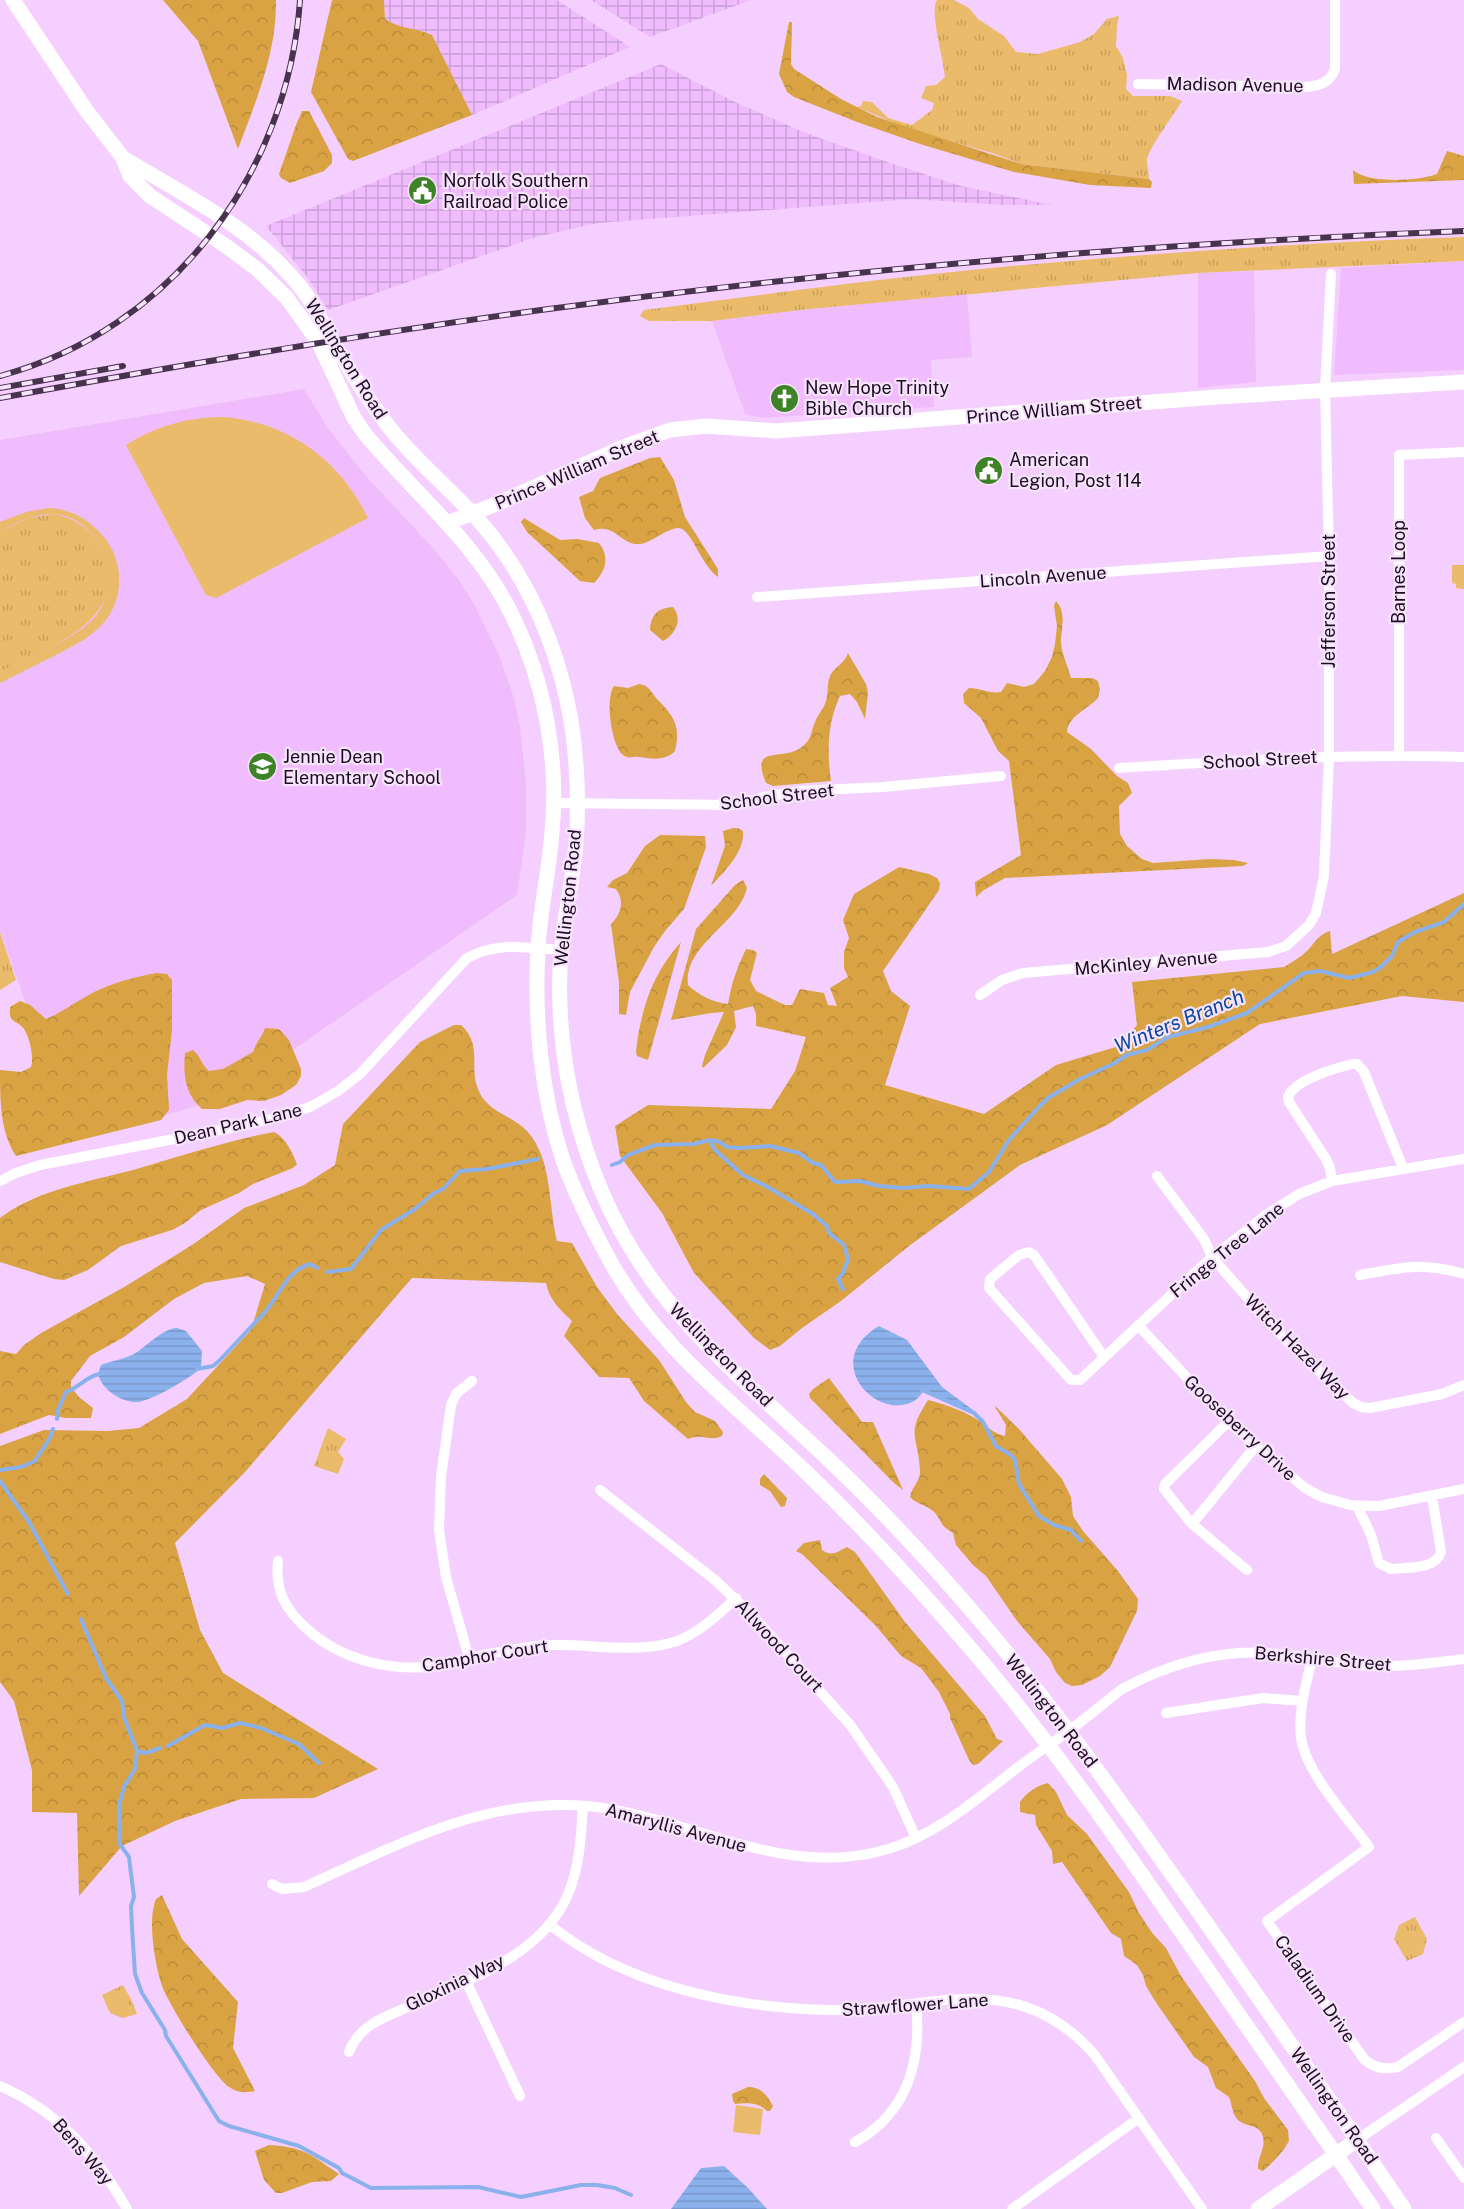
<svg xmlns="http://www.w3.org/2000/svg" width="1464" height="2209" font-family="'Public Sans',sans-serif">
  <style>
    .built { fill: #f0bcfe }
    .industrial { fill: url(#industrial-grid) }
    .grass { fill: url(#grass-tufts) }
    .forest { fill: url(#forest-crowns) }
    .pitch { fill: #eabb6b }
    .water { fill: url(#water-rules) }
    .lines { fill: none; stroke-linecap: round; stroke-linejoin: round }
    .stream { stroke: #8bb1ed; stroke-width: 4 }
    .street { stroke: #fff; stroke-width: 10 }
    .secondary { stroke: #fff; stroke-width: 15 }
    .rail-casing { stroke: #48334e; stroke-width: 6 }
    .rail { stroke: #f7e4fc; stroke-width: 4; stroke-dasharray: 11; stroke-linecap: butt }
    .labels { text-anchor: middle; stroke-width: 4.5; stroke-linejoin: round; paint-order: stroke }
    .street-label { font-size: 18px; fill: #1e0d22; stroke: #f7e4fc }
    .poi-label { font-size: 18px; fill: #1e0d22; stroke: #f7e4fc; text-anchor: start }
    .water-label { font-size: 20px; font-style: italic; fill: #08469b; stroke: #f7e4fc }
  </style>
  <defs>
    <pattern id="industrial-grid" width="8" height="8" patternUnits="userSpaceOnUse" patternTransform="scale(1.5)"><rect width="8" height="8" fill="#f0bcfe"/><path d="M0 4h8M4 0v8" fill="none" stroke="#cda0d9"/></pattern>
    <pattern id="grass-tufts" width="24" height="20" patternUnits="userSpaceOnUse" patternTransform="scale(1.5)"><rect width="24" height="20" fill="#eabb6b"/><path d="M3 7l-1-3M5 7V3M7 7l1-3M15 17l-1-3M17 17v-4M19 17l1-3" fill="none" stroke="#c8a05c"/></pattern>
    <pattern id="forest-crowns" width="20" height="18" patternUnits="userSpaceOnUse" patternTransform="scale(1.5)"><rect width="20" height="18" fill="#d9a343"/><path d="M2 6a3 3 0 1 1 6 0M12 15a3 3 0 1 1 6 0" fill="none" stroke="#ba8b3a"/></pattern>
    <pattern id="water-rules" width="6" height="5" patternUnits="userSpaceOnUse" patternTransform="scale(1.5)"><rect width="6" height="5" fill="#8bb1ed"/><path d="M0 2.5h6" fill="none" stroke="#7897cb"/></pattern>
  </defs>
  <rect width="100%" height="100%" fill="#f5cfff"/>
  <path class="built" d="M1464,261V370L1334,375L1341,268Z
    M1254,271L1256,382L1198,388V273Z
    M967,294L972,357L931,360L934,407L763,418L745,414L712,321L809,309Z
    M304,389L328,428L364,474L433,548L458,579L474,604L499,655L514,698L520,727L526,783V832L517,895L222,1099L75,1140L0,931V440Z"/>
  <path class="industrial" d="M384,0H557L630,47L472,115L432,35L424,31L396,26L385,19Z
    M591,0H751L650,37Z
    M661,64L733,101L803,132L890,163L961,186L1052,205H1003L912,199L598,223L536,237L328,310L307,277L266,226Z"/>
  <path class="grass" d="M937,0H954L969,8L978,19L1004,36L1016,52L1038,54L1080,42L1094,34L1107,19L1119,16L1117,25L1116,46L1123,58L1127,75L1126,89L1133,96H1170L1182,101C1175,113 1148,149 1147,160C1147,166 1149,173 1149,179L1021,164L992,153L908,129L857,107L861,106L863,101L872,102L888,118L912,125L932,110L934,103L921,98L926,86L936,85L945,77C944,60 929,12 937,0Z
    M1464,237V261L1198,273L809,309L712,321H649L640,316L644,310C770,294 897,276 1024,265C1170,252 1317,242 1464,237Z
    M53,514C75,518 93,530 102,551C133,621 47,648 0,672V531L29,518Z
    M1452,565H1464V589L1456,588V584L1452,583Z
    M0,932L16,980L0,990Z
    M328,1428L346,1439L338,1452L344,1459L338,1474L314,1466Z
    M1415,1917L1427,1939L1423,1954L1407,1961L1394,1939L1399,1925Z
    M123,1985L132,2001L137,2014L123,2018L110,2013L102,1995Z"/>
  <path class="forest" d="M163,0H276C277,52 256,101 238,149L198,41Z
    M332,0H384L385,19C401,30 416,27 432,35L472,115L353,161L348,159L311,92Z
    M789,22H792L791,64L794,69L841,99L877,117L1021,164L1149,179L1152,182L1151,188L1090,185L1014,172L920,144L857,122L794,97L787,92L779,74Z
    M302,111H309L332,155V163L324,171L290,183L281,178L279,174L296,125Z
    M1447,151L1464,156V180L1354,184L1353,170C1368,184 1419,181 1437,174Z
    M660,457L674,480L685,517L718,569V577C702,566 694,536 682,529C673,523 652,543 640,544C621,546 616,523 594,530L585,518L579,497L593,491L600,478L650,458Z
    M524,518L560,540L577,539L599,543C610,557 606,571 594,583L580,581L527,532L521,522Z
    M1056,601C1066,612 1062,625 1061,639C1060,650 1068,666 1071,678H1092L1098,681L1100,689L1098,698C1088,709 1068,716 1067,732L1091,749L1117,776L1128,783L1132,793L1119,806L1120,834L1127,846L1142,859L1153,863L1210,859L1234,860L1248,863L1243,866L1005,878L984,890L976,897L975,882L1021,855L1009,761L998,751L981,718L964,703L963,694L969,688C981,688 989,694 1001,692L1007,683L1024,687L1034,684L1045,671L1052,657L1055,644L1057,626L1054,606Z
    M673,607C683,619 676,634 663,641L650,630C651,615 657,608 673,607Z
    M848,653L866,684L868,693L865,719L857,702L850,694L840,696C827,724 827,752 831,781L773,786L766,783C749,742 784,763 803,746C812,739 811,731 815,722C818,714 824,709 826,701C829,692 826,683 831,674C836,666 845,663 848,653Z
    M639,684C649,685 651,692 657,699C674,716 681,726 675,751C666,761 651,759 639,757C633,756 628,760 622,754C611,743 605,698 614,686L628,688Z
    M733,828H738L743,831C745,852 724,872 711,886L725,846L723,831Z
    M660,835L705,836L706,847L684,909L665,931L654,947L630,992L626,1015L619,1014V983L611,924C621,914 625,901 616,889L607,887L613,880L627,873L645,846Z
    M899,867L929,874L937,878L940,883L939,890L924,912L883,971L891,991L910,1006L885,1085L984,1114L1056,1065L1119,1046L1137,1025L1132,982L1284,967C1292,962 1301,957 1308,950C1316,941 1318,935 1330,931L1332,954L1464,893V1002L1402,996L1260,1024L1107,1125L1020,1165L909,1246L841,1301L802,1328L780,1346L770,1350L754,1338L694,1273L662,1213L620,1156L615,1126L648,1105L771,1109L795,1071L806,1037L756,1026V1014L753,1006L734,1011L736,1027L727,1045L703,1068L702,1066L705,1055L724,1012L711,1013L671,1020L696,929L735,885L743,880L747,888C738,925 684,944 688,985C698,995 715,1003 728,1004C731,984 737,968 746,949L753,950L757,953L750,980L756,991L785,1005H792L800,989L824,993L828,1005L837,1006L830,988L848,977L844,968V952L849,938L843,920L854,894Z
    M681,942L648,1060L637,1056L636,1051C641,1009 652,974 681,942Z
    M156,973L167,974L172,980V1030L167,1075L169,1110L161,1120L16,1156C0,1132 0,1099 0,1070L21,1072L31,1067C34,1057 30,1038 24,1029C17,1019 8,1025 10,1007L20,1001L30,1005L46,1019C66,1011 81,997 101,989C118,981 137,977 156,973Z
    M454,1025H461C482,1044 470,1065 477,1086C485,1113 512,1114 527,1131C553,1160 548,1205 557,1241L572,1243L597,1287L617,1314L659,1360L686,1402L695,1412L715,1421L723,1432L722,1436C710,1442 702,1433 688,1439L644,1401L629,1378L599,1377L564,1336L572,1321C560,1310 549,1299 546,1283L412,1278L245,1472L175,1543L200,1630L223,1673L378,1769L314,1798L241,1799L175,1821L122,1846L79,1896L77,1813L32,1812V1770L14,1701L0,1682V1446L44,1430L108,1431L139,1428L187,1399L251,1330L265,1284L247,1276L204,1283L174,1299L124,1337L90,1356L71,1381V1387L79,1397L93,1408L91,1418H66L49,1415L0,1434V1351L16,1354L24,1345L41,1333L126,1286L192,1245L244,1208L304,1185L335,1165L343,1124L420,1042Z
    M265,1028L279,1029L289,1040L301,1069V1076L296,1085L281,1095L264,1101L247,1100L220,1109H202C185,1095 183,1074 185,1053L193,1050C201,1056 201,1065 209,1071L223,1069L253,1052C256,1042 262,1037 265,1028Z
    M274,1132C286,1138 292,1152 297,1164L293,1168L253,1184L239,1193L201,1210L185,1223L172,1230L121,1246L88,1270L64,1280L54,1279L0,1262V1218C34,1191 91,1181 133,1170C180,1156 226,1141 274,1132Z
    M829,1378L862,1422H873L903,1490L894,1483L810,1398L809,1394L813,1389Z
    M928,1400C943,1404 959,1409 973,1417C984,1423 993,1434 1005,1436L1006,1425L994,1405L1019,1429L1062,1479L1071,1497L1073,1516L1083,1531L1118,1571L1138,1599L1137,1611L1110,1667L1100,1676L1082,1685L1072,1686L1065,1683L1056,1672L1050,1659L1017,1621L986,1576L973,1565L956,1545L953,1533C939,1524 944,1525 936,1514C929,1505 917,1505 910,1497C912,1486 921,1481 920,1470C918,1435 905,1435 928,1400Z
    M764,1474L787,1498L785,1506L781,1507L770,1491L760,1485V1479Z
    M820,1540L822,1550C832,1557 837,1552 847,1547L855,1552L905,1622L985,1716L997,1739L1003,1741L978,1764L973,1765L969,1760L950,1718V1714L939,1692L921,1668L901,1656L876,1626L802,1554L796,1551L804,1543Z
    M1048,1783L1056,1792L1067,1815L1087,1834L1129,1892L1139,1913L1153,1934L1166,1948L1181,1976L1255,2081L1264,2098L1288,2130L1289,2141C1282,2154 1273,2162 1263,2171L1258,2169C1257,2157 1266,2148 1263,2137C1260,2123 1245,2128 1237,2119C1232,2113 1232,2104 1229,2097L1216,2088L1208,2067L1194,2057L1157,2004L1146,1986L1143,1975L1137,1965L1124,1956L1121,1939L1111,1933L1062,1862L1053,1864L1052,1851L1036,1825L1035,1815L1020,1812V1802C1027,1792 1036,1786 1048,1783Z
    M162,1895L182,1939L238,2002L233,2048L255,2091C245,2093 238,2093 229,2087C213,2076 169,2005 162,1986C155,1965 147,1920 156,1899Z
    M748,2087C761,2087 767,2095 773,2106L770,2111H767C758,2102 747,2103 735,2104L733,2101L732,2094Z
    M269,2145C305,2147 311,2155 339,2174L331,2181L312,2182L282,2193H276L264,2180L255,2151Z"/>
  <path class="pitch" d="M223,417C288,422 340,460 368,518L216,598L206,595L126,445C156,426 188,417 223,417Z
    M49,508C73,509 93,522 107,541C116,554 120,569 119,585C116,626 82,642 50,658C33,666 17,675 0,683V672C27,658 82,637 98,613C123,577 98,515 52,514C34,514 16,523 0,531V522L26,512Z
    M736,2105L763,2109L760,2135L733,2132Z"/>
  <path class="water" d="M879,1326L907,1340L942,1387L973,1410L974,1413L924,1391C921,1394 918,1399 914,1401C878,1422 819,1362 879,1326Z
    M177,1328L186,1331L202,1351L201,1368C192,1377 151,1401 138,1402C122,1403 102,1390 98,1374L101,1365C112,1361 124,1359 134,1354C147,1346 162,1329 177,1328Z
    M724,2166L748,2188L767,2209H671L701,2168Z"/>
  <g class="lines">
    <path class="stream" d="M710,1140L715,1150L743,1175L766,1186L813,1214L827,1226L829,1233L844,1245L848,1259L843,1273L838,1279L843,1289
      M612,1165L620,1162L628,1155L655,1145L694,1144L710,1140L720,1142L727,1147L739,1148L770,1146L799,1153L813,1163L821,1165L835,1182L860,1181L879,1186L902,1188L929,1186L969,1189L989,1172L1009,1140L1038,1108L1048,1098L1080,1079L1113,1064L1127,1055L1147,1050L1168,1037L1208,1027L1247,1013L1304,973L1320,971L1349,978L1373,972L1381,967L1392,956L1398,942L1415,932L1444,922L1464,904
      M327,1272L351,1269L381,1230L415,1209L434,1193L443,1189L460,1171L487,1169L538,1159
      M197,1369L213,1366L219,1361C234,1345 250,1328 265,1312C279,1296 287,1270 310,1264L317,1268
      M922,1390L974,1413L983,1422L996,1446L1011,1455L1015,1460L1019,1484L1039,1516L1054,1525L1071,1530L1081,1541
      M57,1419L58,1410L66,1392C79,1388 86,1376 100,1374
      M0,1470L21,1467L35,1461C41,1449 50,1443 53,1429
      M0,1481L29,1522L68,1594
      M81,1619L106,1678L122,1701L124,1717L137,1751L135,1769L124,1787L119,1806V1843L129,1857L130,1866L134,1897L131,1906L132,1928L135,1974L142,1993L165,2030L166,2036L219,2121L229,2126L299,2146L339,2168L342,2173L371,2188L478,2187L521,2197L581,2185H597L615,2188L631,2195
      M168,1746L205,1725L222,1728L240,1723L261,1728L299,1744L319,1763
      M137,1751L146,1753L160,1748"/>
    <path class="street" d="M1138,84L1305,87C1319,86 1331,83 1335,68V0
      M757,597L1329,556
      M1399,755V455L1464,452
      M1119,768C1234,761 1349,753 1464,757
      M554,803L735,805L763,797L799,791L883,787L1001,776
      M980,995L1002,980L1023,973L1268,952L1286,946L1309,925L1316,913L1324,876L1329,756V556L1325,389L1331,274
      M1157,1176L1204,1239L1212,1257L1245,1295L1287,1341L1353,1403L1361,1407L1370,1408L1442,1394L1464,1385
      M0,1181L16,1173L40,1165L236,1127L288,1115L312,1106L338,1091L360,1074L467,958C499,941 527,948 562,950
      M1332,1181L1330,1168L1326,1159L1289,1102L1288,1097C1294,1080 1336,1068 1352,1064H1357L1364,1072L1403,1168
      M1360,1275C1402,1267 1422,1262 1464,1274
      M1138,1325L1228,1422L1305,1488L1322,1497L1350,1505L1379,1506L1464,1489
      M1104,1357L1034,1255L1029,1252L1019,1255L990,1279L989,1288L1071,1380H1080L1202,1266L1266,1215L1299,1194L1332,1181L1464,1159
      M1228,1422L1165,1484L1164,1489L1192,1524L1247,1570
      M600,1490L715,1580L754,1617L851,1726L893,1787L916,1838
      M1357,1506L1371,1535L1379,1563L1391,1569C1407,1567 1436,1570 1441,1552L1432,1496
      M1192,1524L1255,1447
      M278,1561C275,1591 285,1609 307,1629C340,1659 389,1672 434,1666C446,1665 458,1661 469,1658C492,1653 514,1649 537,1646C582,1641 633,1656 677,1641C700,1632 719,1614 736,1598
      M469,1658L446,1577L439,1530L441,1477L451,1405L456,1394L472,1381
      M1312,1659C1306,1685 1298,1710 1301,1737C1305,1772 1348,1818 1369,1847L1267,1921L1364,2059C1374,2068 1384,2070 1398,2067L1464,2022
      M1166,1713L1263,1698L1302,1701
      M272,1884L282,1889L304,1887C396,1846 483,1797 587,1806C690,1816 782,1881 888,1849C936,1835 978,1798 1017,1768C1039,1751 1062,1737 1083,1720C1096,1710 1109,1699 1122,1689C1167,1665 1216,1650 1267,1653C1302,1655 1337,1664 1372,1666C1403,1667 1433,1663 1464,1659
      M549,1924C624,1986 734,2008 830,2010C931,2012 1013,1964 1094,2054L1202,2209
      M466,1981L520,2096
      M349,2052C358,2028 379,2019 401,2010C460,1983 543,1958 569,1892C580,1864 581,1835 583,1806
      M0,2086C58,2111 96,2155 127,2209
      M1436,2138L1464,2178
      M1357,2140L1464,2067
      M855,2142C908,2113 922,2060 916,2004
      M1012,2209L1139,2118"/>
    <path class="secondary" d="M13,0L86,110L123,158L130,176L150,196L226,246L257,269L287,298L319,343L354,418L365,434C415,494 478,544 512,615C545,682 559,760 552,833C549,872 540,910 538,949C534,1019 541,1094 563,1160C575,1193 591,1226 608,1257C655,1346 738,1406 809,1475C870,1534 928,1598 983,1663C1056,1750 1121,1844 1185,1937C1248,2028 1311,2118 1373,2209
      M123,158C188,197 259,231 305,293C317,310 326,330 337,348C354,377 372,406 393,432C420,465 453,491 481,523C538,588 571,680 576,766C578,791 578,817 576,842C573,884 562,925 560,968C557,1044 572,1120 601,1190C650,1307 738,1374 827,1458C882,1510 934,1566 983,1624C1057,1711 1122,1804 1188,1897C1261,2001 1333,2104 1404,2209
      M447,523L499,503L623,447L670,430L706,426L776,431L816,428L1217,397L1464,382
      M1258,2209L1357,2140"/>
    <defs>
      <path id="rail" d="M0,376C171,330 288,174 300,0
        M0,388L123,366
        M0,398C180,365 360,335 541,310C847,269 1156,243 1464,231"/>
    </defs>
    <use href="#rail" class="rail-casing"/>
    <use href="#rail" class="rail"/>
  </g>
  <defs>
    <symbol id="civic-disc" viewBox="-11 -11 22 22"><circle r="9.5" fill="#3e8327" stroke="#f7e4fc"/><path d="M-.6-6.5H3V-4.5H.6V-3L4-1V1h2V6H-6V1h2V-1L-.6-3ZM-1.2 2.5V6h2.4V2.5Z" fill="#fff"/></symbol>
    <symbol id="church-disc" viewBox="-11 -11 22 22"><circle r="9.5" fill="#3e8327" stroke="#f7e4fc"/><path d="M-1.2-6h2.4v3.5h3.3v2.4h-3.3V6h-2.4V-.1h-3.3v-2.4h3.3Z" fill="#fff"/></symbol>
    <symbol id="school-disc" viewBox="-11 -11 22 22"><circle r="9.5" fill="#3e8327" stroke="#f7e4fc"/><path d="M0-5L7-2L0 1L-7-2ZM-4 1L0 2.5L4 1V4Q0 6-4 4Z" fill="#fff"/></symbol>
  </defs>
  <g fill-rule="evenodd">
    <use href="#civic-disc" x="406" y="174" width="33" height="33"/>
    <use href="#church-disc" x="768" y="382" width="33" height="33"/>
    <use href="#civic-disc" x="972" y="454" width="33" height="33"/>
    <use href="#school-disc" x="246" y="750" width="33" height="33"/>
  </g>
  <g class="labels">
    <g class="street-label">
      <text transform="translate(1235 85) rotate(1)" y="6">Madison Avenue</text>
      <text transform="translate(346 359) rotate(58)" y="6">Wellington Road</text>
      <text transform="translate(1054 410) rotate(-5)" y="6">Prince William Street</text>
      <text transform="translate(577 470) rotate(-23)" y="6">Prince William Street</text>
      <text transform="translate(1399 572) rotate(-90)" y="6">Barnes Loop</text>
      <text transform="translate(1043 577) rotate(-4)" y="6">Lincoln Avenue</text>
      <text transform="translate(1329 601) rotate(-90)" y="6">Jefferson Street</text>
      <text transform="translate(1260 760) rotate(-3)" y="6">School Street</text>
      <text transform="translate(777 797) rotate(-7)" y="6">School Street</text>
      <text transform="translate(568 898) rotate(-84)" y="6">Wellington Road</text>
      <text transform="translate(1146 963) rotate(-5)" y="6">McKinley Avenue</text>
      <text transform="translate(238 1124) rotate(-13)" y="6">Dean Park Lane</text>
      <text transform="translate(1227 1250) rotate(-39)" y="6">Fringe Tree Lane</text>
      <text transform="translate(1297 1347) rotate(45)" y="6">Witch Hazel Way</text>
      <text transform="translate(721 1355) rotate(45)" y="6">Wellington Road</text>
      <text transform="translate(1240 1428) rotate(43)" y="6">Gooseberry Drive</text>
      <text transform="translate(779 1646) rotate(47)" y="6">Allwood Court</text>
      <text transform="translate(485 1656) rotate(-9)" y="6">Camphor Court</text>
      <text transform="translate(1323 1659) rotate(5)" y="6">Berkshire Street</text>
      <text transform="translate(1051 1711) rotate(52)" y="6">Wellington Road</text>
      <text transform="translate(676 1828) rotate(15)" y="6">Amaryllis Avenue</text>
      <text transform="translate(455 1983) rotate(-26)" y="6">Gloxinia Way</text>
      <text transform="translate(1315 1989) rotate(55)" y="6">Caladium Drive</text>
      <text transform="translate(915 2005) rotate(-4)" y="6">Strawflower Lane</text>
      <text transform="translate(1334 2106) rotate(55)" y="6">Wellington Road</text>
      <text transform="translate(83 2152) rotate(49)" y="6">Bens Way</text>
    </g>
    <g class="poi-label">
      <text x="443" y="187">Norfolk Southern<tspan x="443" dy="21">Railroad Police</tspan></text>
      <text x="805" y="394">New Hope Trinity<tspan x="805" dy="21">Bible Church</tspan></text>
      <text x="1009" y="466">American<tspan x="1009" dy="21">Legion, Post 114</tspan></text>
      <text x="283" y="763">Jennie Dean<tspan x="283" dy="21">Elementary School</tspan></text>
    </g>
    <g class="water-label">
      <text transform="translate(1179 1021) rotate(-22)" y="7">Winters Branch</text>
    </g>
  </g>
</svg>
